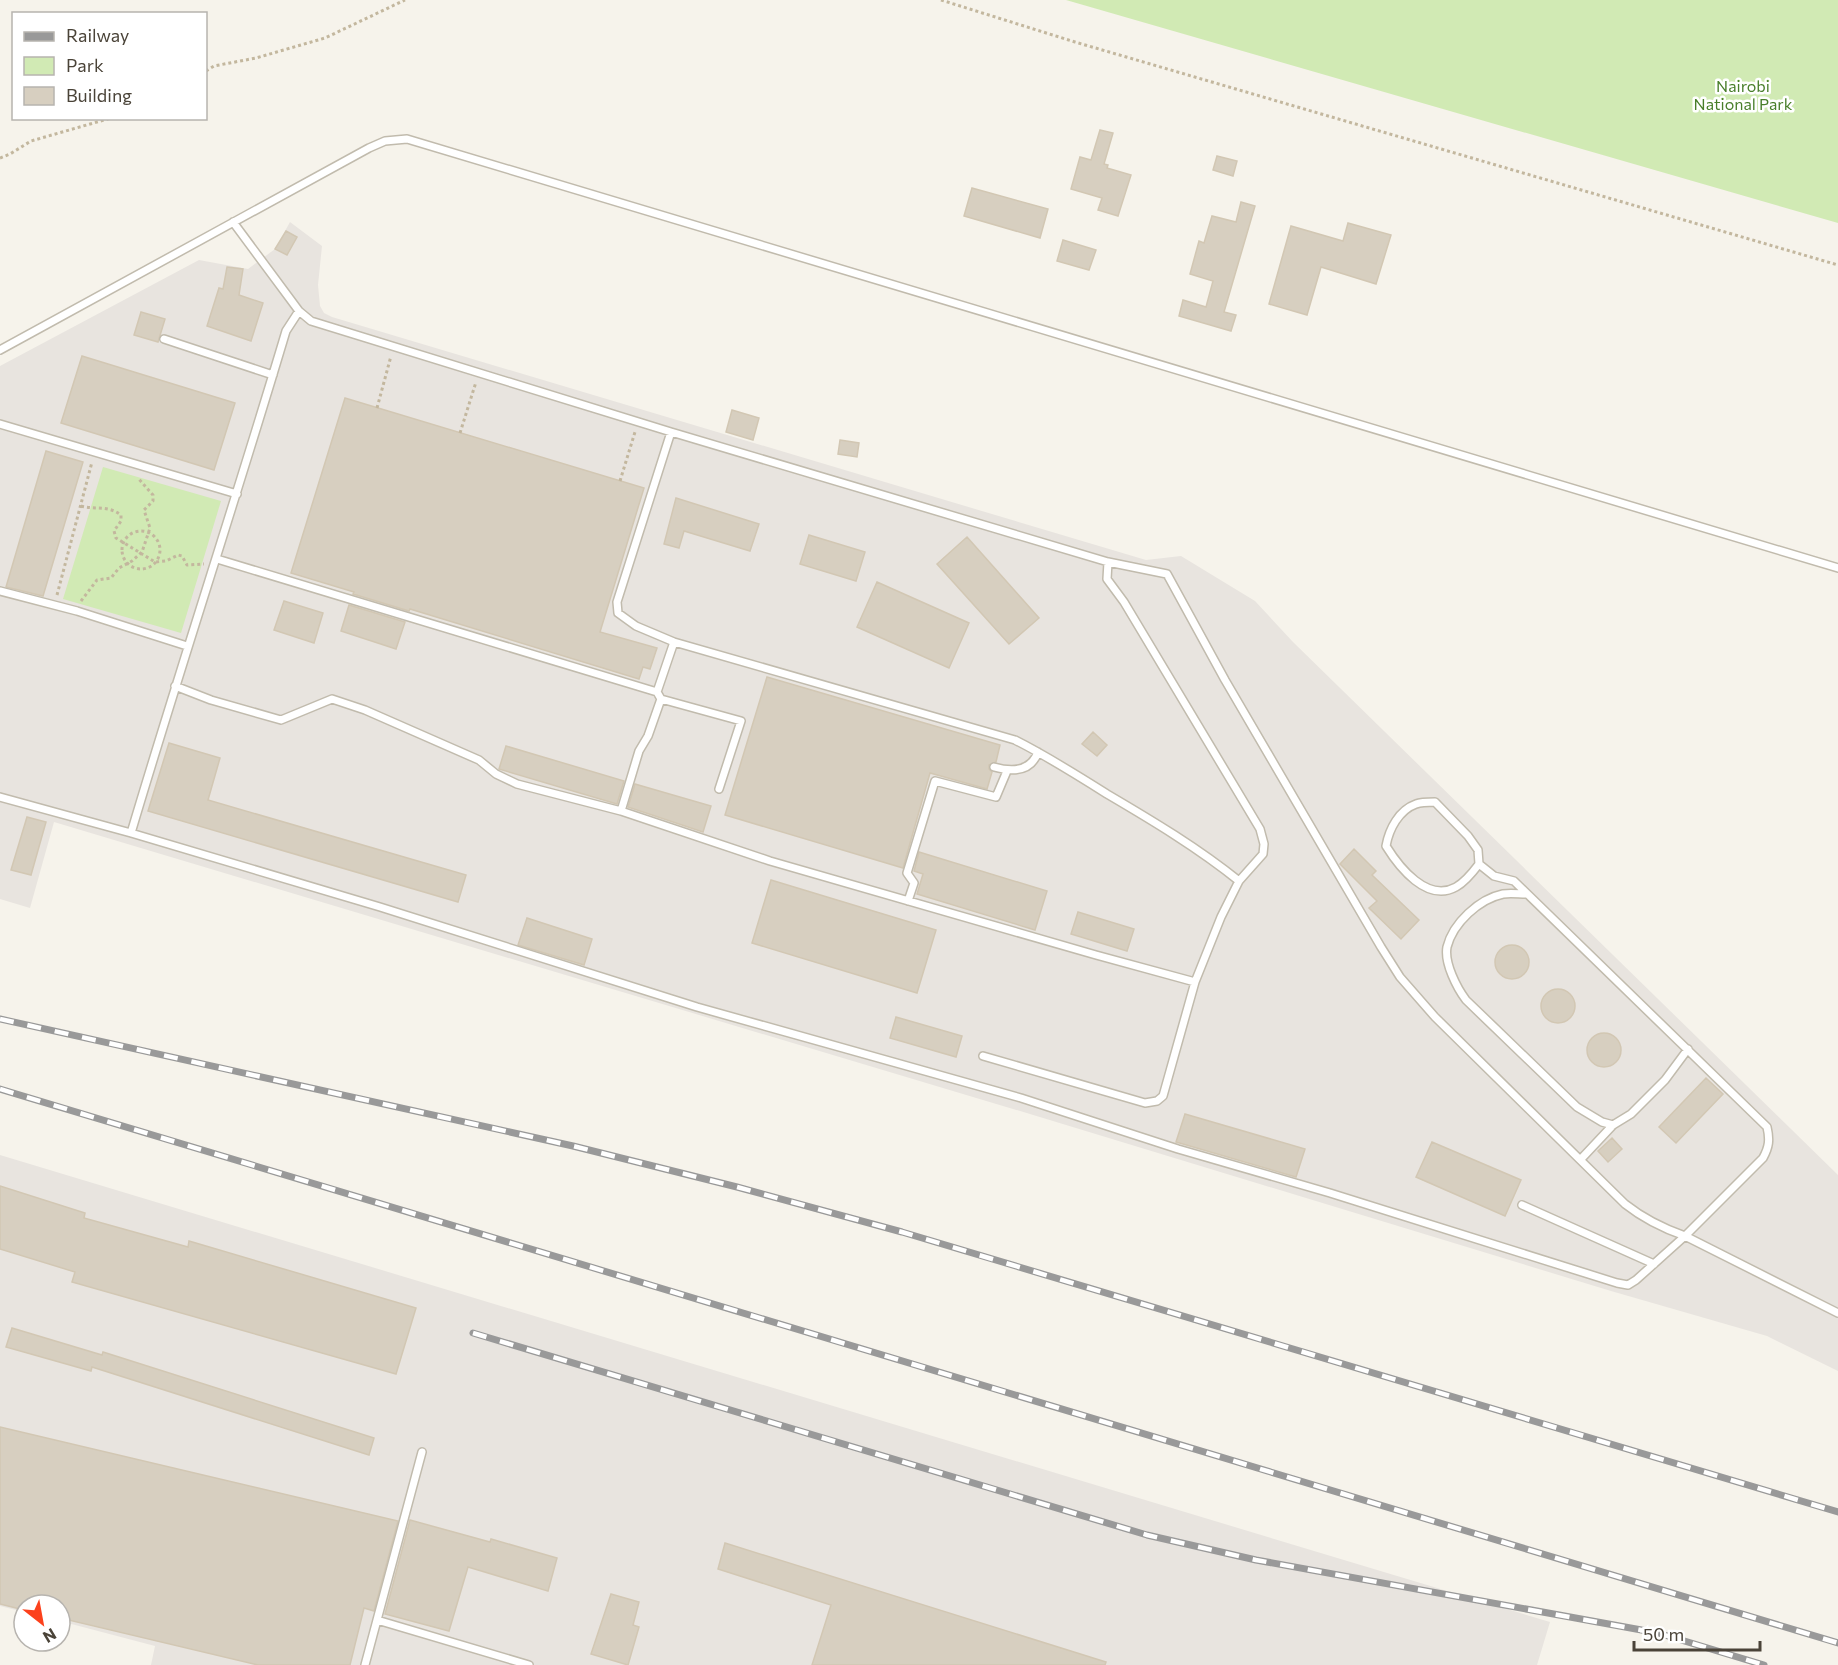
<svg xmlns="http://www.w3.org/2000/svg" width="1838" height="1665" font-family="Commissioner,sans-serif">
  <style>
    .industrial { fill: #e8e4df }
    .green { fill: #d1eab4 }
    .building { fill: #d7cfc0; stroke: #d2c7b3; stroke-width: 1.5 }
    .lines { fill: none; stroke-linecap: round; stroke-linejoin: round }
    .lane-casing { stroke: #c1bbad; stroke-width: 10 }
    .path { stroke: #c3b79e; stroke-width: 3; stroke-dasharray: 3 3; stroke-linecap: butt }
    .lane { stroke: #fff; stroke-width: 7 }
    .rail-casing { stroke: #999; stroke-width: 7 }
    .rail { stroke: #fff; stroke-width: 4.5; stroke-dasharray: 14; stroke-linecap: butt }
    .labels { text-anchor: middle; stroke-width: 5; stroke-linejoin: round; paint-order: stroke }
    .park-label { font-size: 16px; fill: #487e2a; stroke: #fff }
  </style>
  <rect width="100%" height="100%" fill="#f6f3eb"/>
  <path class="industrial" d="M290,222L322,246L318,285L320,306L324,313L332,317L1146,560L1181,556L1255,601L1293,642L1838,1175V1371L1767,1336L1611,1291L1030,1114L54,822L30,908L0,899V366L199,260L248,269L275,249Z
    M0,1155L1550,1622L1537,1665H151L155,1646L60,1621V1605H24V1612L0,1606Z"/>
  <path class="green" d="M1066,0H1838V223Z
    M103,467L221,501L181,633L63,599Z"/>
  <path class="building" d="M1100,130L1113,133L1104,164L1108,165L1107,168L1131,175L1118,216L1098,210L1102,198L1071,189L1080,157L1091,160Z
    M1217,156L1237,161L1233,176L1213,170Z
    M972,188L1048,209L1040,238L964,216Z
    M1241,202L1255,206L1224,312L1236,315L1231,331L1179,316L1183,300L1206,307L1213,281L1190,274L1199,241L1204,243L1212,216L1236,222Z
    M1348,223L1391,235L1376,284L1321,267L1307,315L1269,304L1291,226L1343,241Z
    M286,231L297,237L287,255L275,249Z
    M1063,240L1096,250L1089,270L1057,261Z
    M227,267L243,269L239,295L263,303L251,341L207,326L219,288L223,289Z
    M141,312L165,319L158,342L134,335Z
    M82,356L235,403L214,470L61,423Z
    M345,398L644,488L600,632L657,648L650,669L643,667L639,679L410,609L409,611L353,594L354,592L291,573Z
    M732,410L759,418L753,440L726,432Z
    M840,440L859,443L857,457L838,454Z
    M46,451L83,462L43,596L6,587Z
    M676,498L759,524L750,551L684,531L679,548L664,544Z
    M809,535L865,552L856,581L800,564Z
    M967,537L1039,618L1009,644L937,564Z
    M877,582L969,623L949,668L857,627Z
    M284,601L323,613L314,643L274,630Z
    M349,605L405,622L396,649L341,631Z
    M767,677L1000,745L996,762L989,765V769L992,772L987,789L930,773L903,868L725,815Z
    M1093,732L1107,745L1097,756L1082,744Z
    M169,743L220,758L208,800L466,875L458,902L148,811Z
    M506,746L624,781L617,804L499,769Z
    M635,784L711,806L703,832L628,807Z
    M27,817L46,822L31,875L11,870Z
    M1354,849L1376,871L1372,875L1419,920L1401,939L1369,908L1377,901L1340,864Z
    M919,852L1047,891L1035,930L917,894L923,874L914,871Z
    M771,880L936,930L917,993L752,943Z
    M1078,912L1134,929L1127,951L1071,934Z
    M527,918L592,939L584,965L518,945Z
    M1495 962a17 17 0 1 1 34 0a17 17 0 1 1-34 0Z
    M1541 1006a17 17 0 1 1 34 0a17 17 0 1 1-34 0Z
    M896,1017L962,1036L956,1057L890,1038Z
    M1587 1050a17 17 0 1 1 34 0a17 17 0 1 1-34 0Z
    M1706,1078L1723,1094L1676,1143L1659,1127Z
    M1185,1114L1305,1149L1296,1177L1176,1142Z
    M1612,1138L1622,1149L1608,1162L1598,1151Z
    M1432,1142L1521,1180L1505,1216L1416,1177Z
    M0,1186L85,1213L84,1218L188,1247L189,1241L416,1308L396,1374L72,1282L75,1272L0,1249Z
    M12,1328L102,1355L103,1352L374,1438L369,1455L92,1367L91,1371L6,1347Z
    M0,1427L398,1521L374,1611L364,1608L350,1665H258L60,1618V1605H24V1610L0,1604Z
    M410,1520L490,1542L491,1539L557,1558L548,1591L468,1567L449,1631L385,1614Z
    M725,1543L1106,1662L1105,1665H812L831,1605L718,1569Z
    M611,1594L639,1602L633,1625L639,1627L628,1665L591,1654Z"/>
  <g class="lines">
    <defs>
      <path id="lane" d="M164,339L273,375
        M0,350L369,148L385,141L407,139L1838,568
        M0,424L237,494
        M671,432L617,602L618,613L636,626L674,642L1015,740C1047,756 1077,775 1107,794C1153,821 1198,848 1239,881
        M217,559L657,692
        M0,591L77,611L187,646
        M175,686L211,700L281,720L332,699L365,710L479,760L496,774L517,784L621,811L770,861L1096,955L1195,982
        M661,699L741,721L719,789
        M994,767C1012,772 1031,772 1038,752
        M0,797L131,833L380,907L697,1007L1021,1098L1178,1149L1330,1193L1617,1283L1628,1285L1636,1280L1685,1236C1662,1228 1644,1219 1625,1204L1435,1017L1400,977L1381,947L1225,680L1167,574L1108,562L671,432L311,321L299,311
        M1435,802L1468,836L1478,850L1479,864C1473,872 1465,882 1456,887C1427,903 1399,867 1386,846C1389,829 1399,810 1416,804C1421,802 1429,802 1435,802Z
        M621,811L639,751L648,736L661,699L657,692L674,642
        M131,833C181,665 236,499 286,331L299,311L233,222
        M1479,864L1494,876L1514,881L1767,1127C1770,1140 1769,1147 1763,1158L1685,1236L1838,1313
        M1527,894C1519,894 1510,893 1503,894C1479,899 1453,923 1447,947C1444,963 1457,988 1466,1000L1577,1107L1602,1122L1613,1125
        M908,901L914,883L907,873L935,781L996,797L1007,771
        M983,1056L1145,1103L1157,1101L1163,1096L1195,982L1221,917L1239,881L1263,854L1264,844L1260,829L1124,602L1107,579L1108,562
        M1581,1159L1613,1125L1631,1114L1665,1080L1688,1049
        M1522,1205L1654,1264
        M377,1620L422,1452
        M365,1665L377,1620L529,1665"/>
    </defs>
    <use href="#lane" class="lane-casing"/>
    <path class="path" d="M941,0L1075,42L1838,265
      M206,71L214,66L256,58L325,38L405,0
      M0,158L10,154L31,141L111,118
      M377,408L391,356
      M460,433L476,382
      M620,481L635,432
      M81,506C95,510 108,505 121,515V521L114,531L116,538L155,562L166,561L178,555L182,556L187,565L204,564
      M122 550a19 19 0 1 1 38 0a19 19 0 1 1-38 0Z
      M57,595L92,462
      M81,601L97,580L111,578L119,568L132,561L142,552L150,528L144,510L153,501V495L138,478"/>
    <use href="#lane" class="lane"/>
    <defs>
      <path id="rail" d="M0,1019L573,1146L737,1187L902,1232L1838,1512
        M0,1089L1838,1643
        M473,1333L1147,1535L1256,1560L1658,1633L1764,1665"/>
    </defs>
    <use href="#rail" class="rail-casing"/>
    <use href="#rail" class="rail"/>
  </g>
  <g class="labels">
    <g class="park-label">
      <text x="1743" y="92">Nairobi<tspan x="1743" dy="18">National Park</tspan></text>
    </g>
  </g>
  <rect x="12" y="12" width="195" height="108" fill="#ffffff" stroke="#b7b4af" stroke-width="1.5"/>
  <rect x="24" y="32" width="30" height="9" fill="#999999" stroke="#b7b4af" stroke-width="1.5"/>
  <text x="66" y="42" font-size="18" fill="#4a4338">Railway</text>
  <rect x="24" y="57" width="30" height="18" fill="#d1eab4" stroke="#b7b4af" stroke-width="1.5"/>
  <text x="66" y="72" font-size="18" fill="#4a4338">Park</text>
  <rect x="24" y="87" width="30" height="18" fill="#d7cfc0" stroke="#b7b4af" stroke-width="1.5"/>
  <text x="66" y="102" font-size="18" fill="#4a4338">Building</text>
  <g transform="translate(42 1623) rotate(149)"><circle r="28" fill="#ffffff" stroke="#b7b4af" stroke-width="1.5"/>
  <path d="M0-4.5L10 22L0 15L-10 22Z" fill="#fc411c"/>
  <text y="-9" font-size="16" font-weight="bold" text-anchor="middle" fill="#4a4338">N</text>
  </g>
  <path d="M1634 1641v9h126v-9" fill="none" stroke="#4a4338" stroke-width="3"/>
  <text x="1643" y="1641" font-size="18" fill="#4a4338" stroke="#ffffff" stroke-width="4.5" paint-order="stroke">50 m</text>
</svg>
